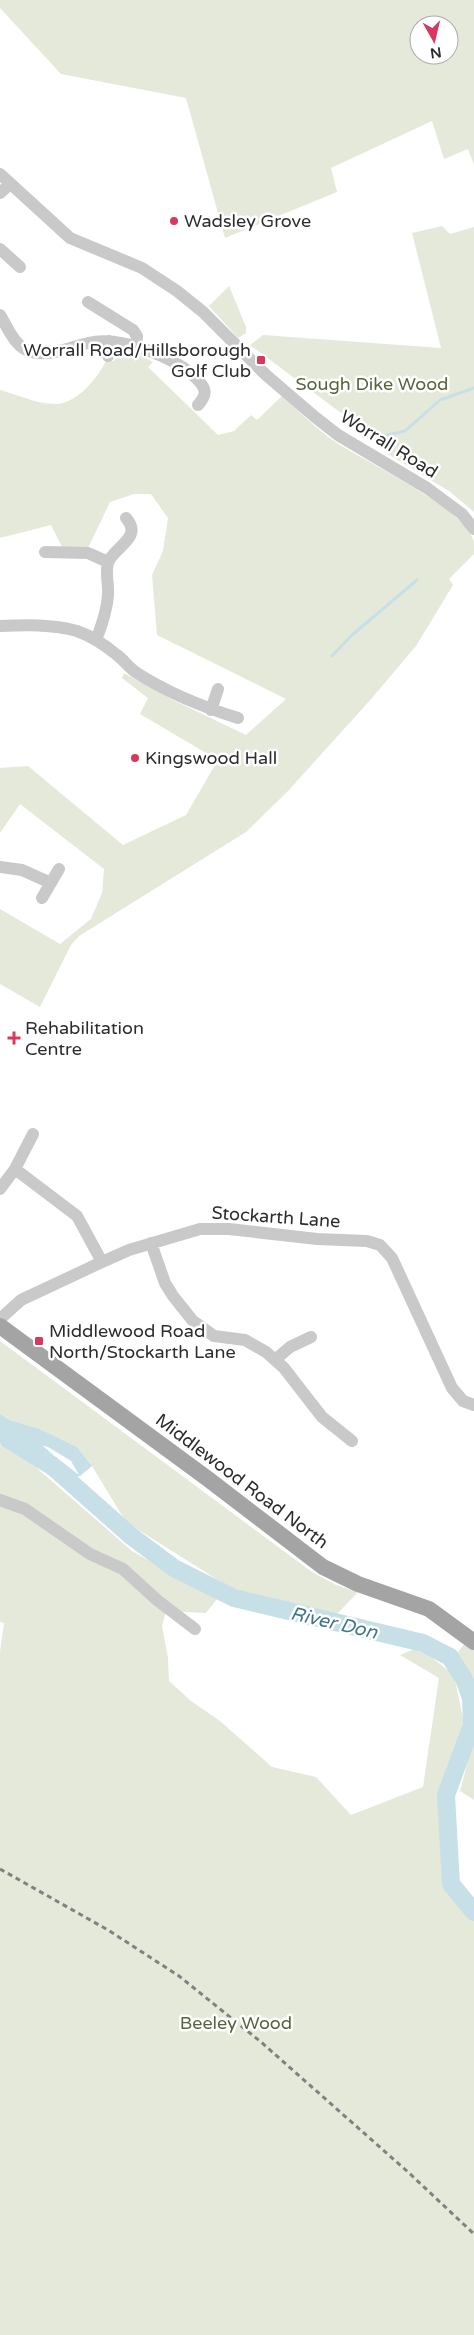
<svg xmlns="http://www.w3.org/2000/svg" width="474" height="2335" font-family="'Varela Round',sans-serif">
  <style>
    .green { fill: #e4e9da; fill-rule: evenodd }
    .water { fill: #c7e0e8; fill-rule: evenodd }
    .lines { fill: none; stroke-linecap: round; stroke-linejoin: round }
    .stream { stroke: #c7e0e8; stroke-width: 3 }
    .river { stroke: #c7e0e8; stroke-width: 18 }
    .minor { stroke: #c9c9c9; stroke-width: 12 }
    .major { stroke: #a4a4a4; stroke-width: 16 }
    .rail { stroke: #818181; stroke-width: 3; stroke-dasharray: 5 4; stroke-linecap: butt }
    .poi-dot { fill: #d9385c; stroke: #fff; stroke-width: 2 }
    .labels { text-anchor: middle; stroke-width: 5; stroke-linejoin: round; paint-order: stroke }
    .poi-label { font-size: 18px; fill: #2c2c2c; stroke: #fff; text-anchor: start }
    .park-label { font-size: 18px; fill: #55643d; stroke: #fff }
    .street-label { font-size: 18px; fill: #2c2c2c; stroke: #fff }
    .water-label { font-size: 19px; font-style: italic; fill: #407788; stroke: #fff }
  </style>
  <rect width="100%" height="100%" fill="#fff"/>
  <path class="green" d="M0,0H474V165L468,149L444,159L432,121L331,168L337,192L225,238L186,98L61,74L0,8ZM419,25H449V55H419Z
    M442,226L450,234L474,227V512L449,491L388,454L380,442L250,345L263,335L441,348L412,233Z
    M229,286L246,327V333L238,338L209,306Z
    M118,351L138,354L153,362L148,367L218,435L234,431L251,415L257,420L282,396C299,411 315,428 334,441C363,461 468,509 474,543C474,546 474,551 474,554L449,579L453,585L416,646L372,698L288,791L246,832L79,936L71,945L40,1007L0,984V909L60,944L91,919L102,893L104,869L20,804L0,833V768L28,766L123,845L186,815L218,760L140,714L148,698L122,678L124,673L171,699L246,735L286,699L157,635L152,575L163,551L168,518L151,494H134L110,502L88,548L63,549L51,525L0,538V390C15,394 38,404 54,404C76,405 97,379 106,361H114Z
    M0,1341L312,1572L336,1585L358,1592L336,1615L234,1590L126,1522L92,1466L77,1447L40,1429L10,1420L0,1414Z
    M0,1436L132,1551L217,1599L206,1613L166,1611L162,1626L168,1658L169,1681L191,1701L220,1721L272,1767L316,1777L351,1815L423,1787L439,1678L400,1655L414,1649L431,1657L454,1675L464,1723L449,1770L444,1852L474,1912V2335H0V1652L4,1623L0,1622Z
    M466,1642L474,1648V1686L470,1673L457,1653Z
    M474,1739V1800L460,1791Z"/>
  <path class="water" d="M0,1414L10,1420L40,1429L77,1447L92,1466L80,1476L60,1482L2,1446L0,1442ZM24,1441L48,1447L71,1461L79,1475L56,1457L34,1450Z"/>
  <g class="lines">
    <path class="stream" d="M379,437L405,431L440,400L474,388
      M332,656L352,635L417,580"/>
    <path class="river" d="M0,1426L17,1435L131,1536L174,1568L234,1598L423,1643L450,1657L464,1679L471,1698L472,1725L446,1795L451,1884L474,1912"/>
    <path class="minor" d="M0,174L70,238L142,268L177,291L203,312L266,375L315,417L338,435L427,488L462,514L474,529
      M0,193L10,184
      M0,249L20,267
      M88,302L133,330L137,336L136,347
      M0,315C8,328 15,348 32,352C50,357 71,347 88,343C120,335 175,357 197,379C207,389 207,395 198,405
      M108,356L109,341
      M45,552L88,553L108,562
      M0,626C25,625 52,624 77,631C91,636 105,645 117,655C124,660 129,668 137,673C168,693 203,707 238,718
      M96,640C102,625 107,611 108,595C109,585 105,573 108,563C113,547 144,538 126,518
      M211,710L218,689
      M0,867L22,870L51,883
      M42,898L59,869
      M15,1169L77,1216L102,1262
      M0,1189L15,1169L33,1134
      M151,1243L165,1283L173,1296L193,1321L214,1336L245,1340L266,1352L284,1368L322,1417L352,1441
      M0,1319L21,1300L102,1262L129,1250L200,1229H229L317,1239L367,1241L380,1245L392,1258L452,1388L463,1401L474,1405
      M276,1359L290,1347L311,1337
      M0,1500L25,1509L90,1554L123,1569L157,1600L195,1629"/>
    <path class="major" d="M0,1326L208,1479L323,1567L358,1584L429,1609L474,1642"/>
    <path class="rail" d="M0,1869L108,1930L179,1976L261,2042L408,2172L474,2234"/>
  </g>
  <g class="poi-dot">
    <circle cx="174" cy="221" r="5"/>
    <rect x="256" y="355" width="10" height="10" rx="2.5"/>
    <circle cx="135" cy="758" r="5"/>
    <path d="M11.5 1030.5h5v5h5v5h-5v5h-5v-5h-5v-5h5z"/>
    <rect x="34" y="1336" width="10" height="10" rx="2.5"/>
  </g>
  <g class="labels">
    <g class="poi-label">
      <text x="184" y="227">Wadsley Grove</text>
      <text x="251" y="356" text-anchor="end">Worrall Road/Hillsborough<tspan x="251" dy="21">Golf Club</tspan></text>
      <text x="145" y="764">Kingswood Hall</text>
      <text x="25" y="1034">Rehabilitation<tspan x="25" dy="21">Centre</tspan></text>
      <text x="49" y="1337">Middlewood Road<tspan x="49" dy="21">North/Stockarth Lane</tspan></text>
    </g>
    <g class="park-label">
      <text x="372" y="390">Sough Dike Wood</text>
      <text x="236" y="2029">Beeley Wood</text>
    </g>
    <g class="street-label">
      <text transform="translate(389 444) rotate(32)" y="6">Worrall Road</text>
      <text transform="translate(276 1217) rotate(4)" y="6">Stockarth Lane</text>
      <text transform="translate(242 1481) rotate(37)" y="6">Middlewood Road North</text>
    </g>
    <g class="water-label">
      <text transform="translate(334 1622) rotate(13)" y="7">River Don</text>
    </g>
  </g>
  <g transform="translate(434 40) rotate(172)"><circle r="24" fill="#ffffff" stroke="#ababab"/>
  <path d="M0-4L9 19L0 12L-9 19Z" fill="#d9385c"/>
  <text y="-8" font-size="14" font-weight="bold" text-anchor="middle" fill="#2c2c2c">N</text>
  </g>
</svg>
